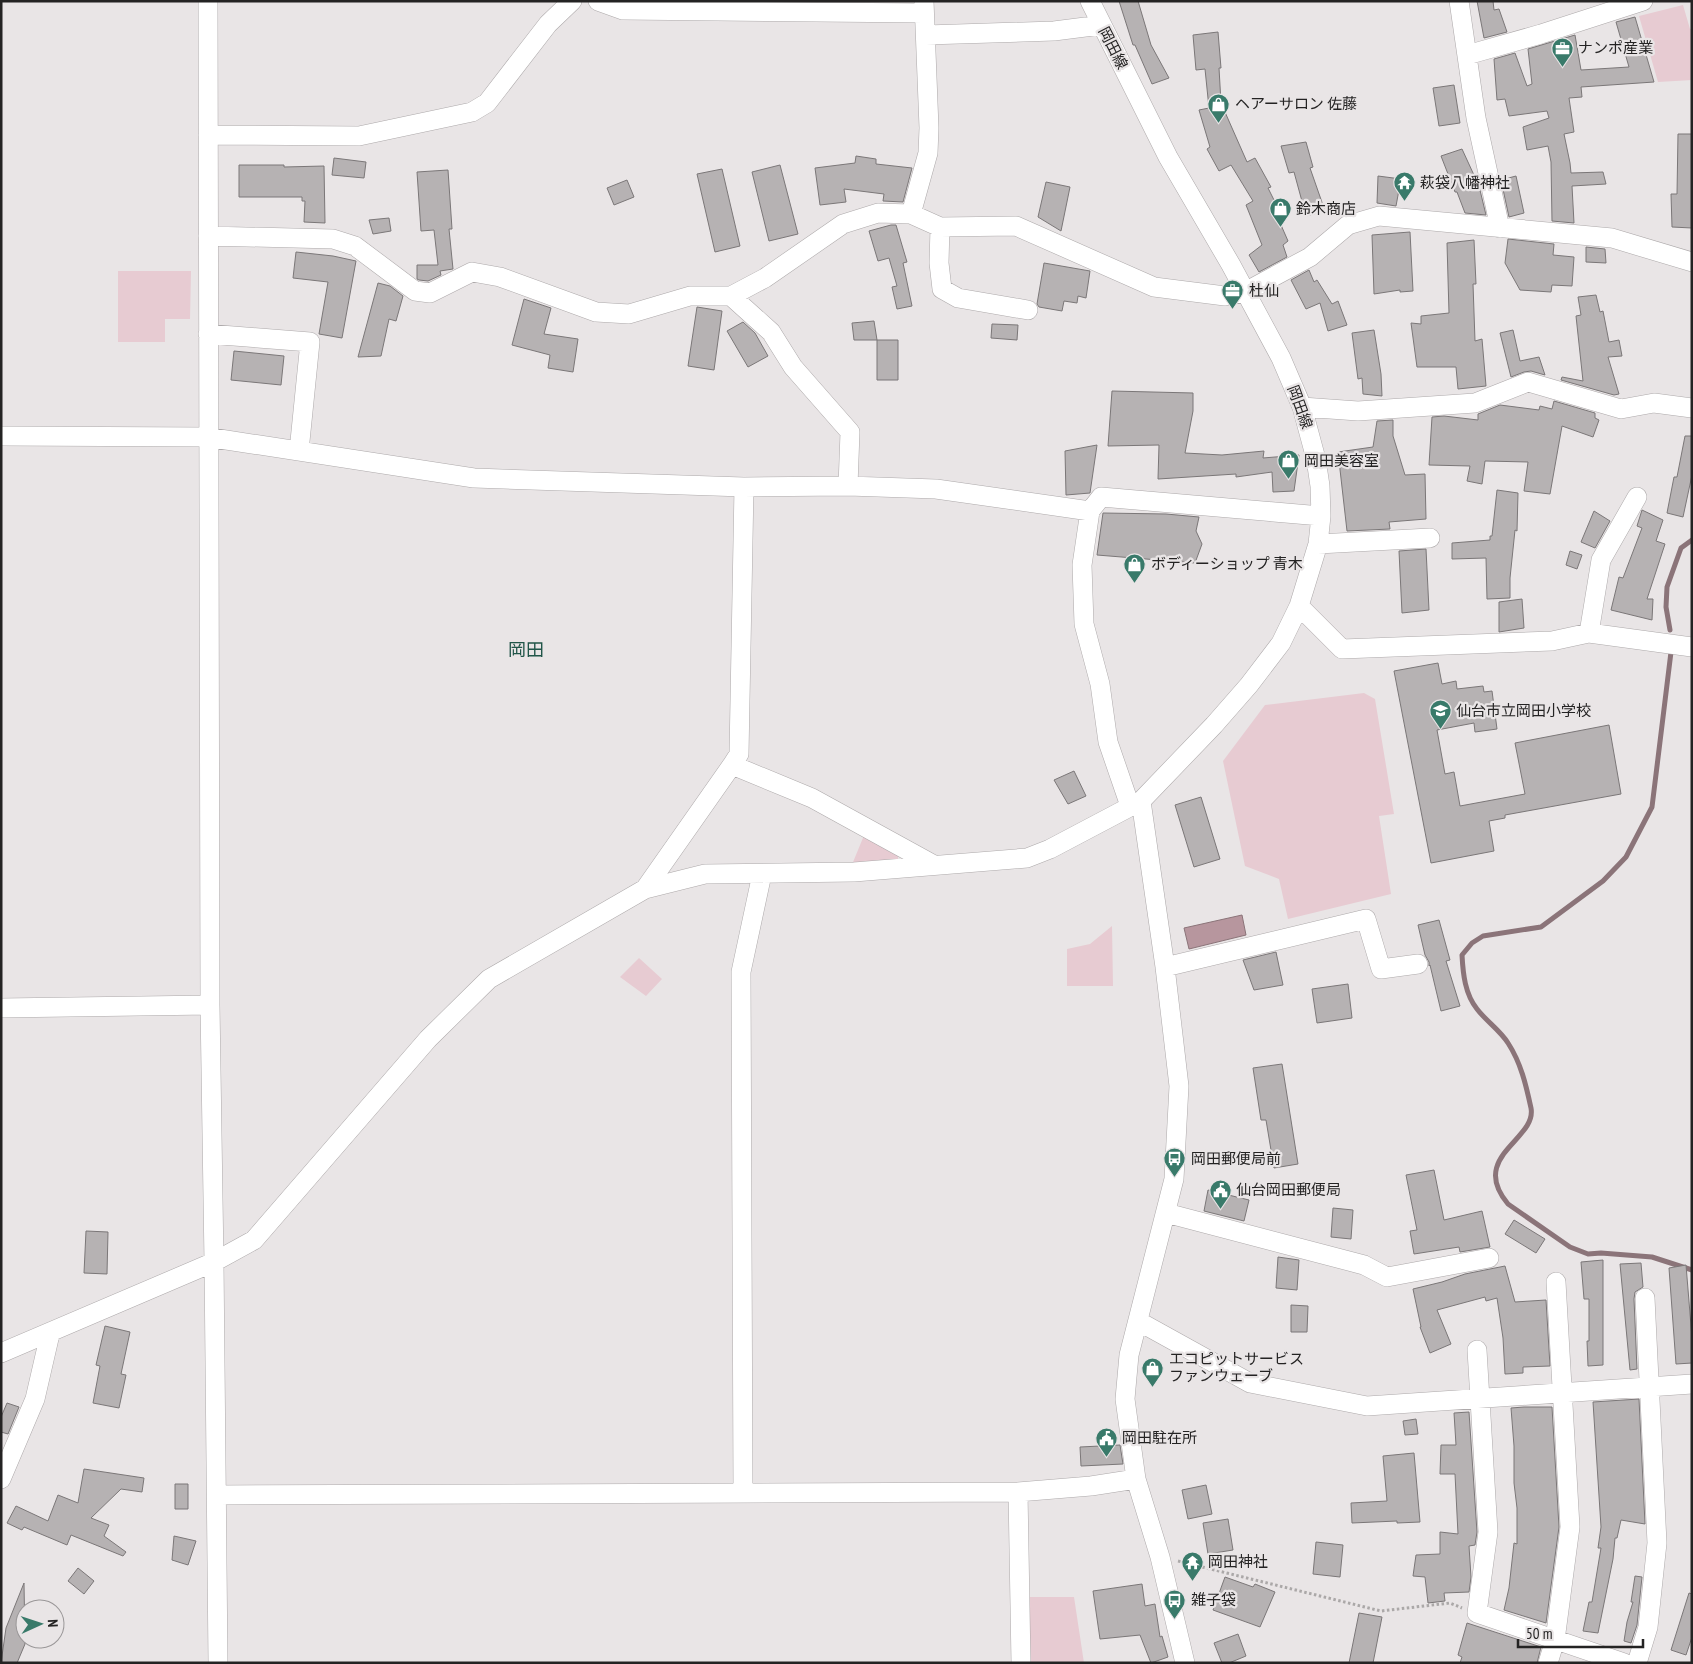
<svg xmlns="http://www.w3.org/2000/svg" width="1693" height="1664" font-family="'PT Sans Narrow','Noto Sans JP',sans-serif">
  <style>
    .green { fill: #e7cbd2 }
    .water { fill: #b7969e; stroke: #8b7479 }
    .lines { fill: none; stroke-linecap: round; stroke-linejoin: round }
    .stream { stroke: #8b7479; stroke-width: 5 }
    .building { fill: #b6b2b3; stroke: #7b7778 }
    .minor-casing { stroke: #ada9aa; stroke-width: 20 }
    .path { stroke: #aba8a8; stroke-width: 3; stroke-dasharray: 2.5 2.5; stroke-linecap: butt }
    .minor { stroke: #fff; stroke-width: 19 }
    .labels { text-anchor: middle; stroke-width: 4.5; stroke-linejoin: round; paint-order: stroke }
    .street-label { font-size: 15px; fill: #242323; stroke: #e9e5e6 }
    .poi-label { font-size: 15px; fill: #242323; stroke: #e9e5e6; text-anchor: start }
    .quarter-label { font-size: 18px; fill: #215649; stroke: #e9e5e6 }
  </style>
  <rect width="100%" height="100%" fill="#e9e5e6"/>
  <path class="green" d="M1683,5L1690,29H1692V80L1658,82L1639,16Z
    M118,271H191L190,319H165V342H118Z
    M1364,693L1375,699L1394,814L1379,816L1391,894L1288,919L1279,879L1245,866L1223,761L1265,705Z
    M865,833L898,851V860L851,867Z
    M1112,926L1113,986H1067V949L1090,944Z
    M639,958L662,979L646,996L620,977Z
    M1025,1597H1074L1084,1663H1026Z"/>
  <path class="water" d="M1242,915L1246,935L1189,949L1184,928Z"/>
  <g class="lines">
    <path class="stream" d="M1670,630L1666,607L1667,587L1681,548L1692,540
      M1671,652L1652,807L1626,857L1603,881L1541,927L1483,936L1472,943L1462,955C1463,974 1465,994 1477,1009C1486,1021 1500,1030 1508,1043C1521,1063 1526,1085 1531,1108C1537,1140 1468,1156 1508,1204L1570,1247L1588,1254L1601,1253L1652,1257L1692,1270"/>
  </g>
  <path class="building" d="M1119,1H1138L1151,45L1169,78L1152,84L1135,45H1133Z
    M1477,1H1493L1494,10L1499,9L1507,32L1484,38Z
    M1635,17L1654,82L1581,87L1582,97L1569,98L1574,132L1564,134L1570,163L1571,173L1603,172L1606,184L1572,186L1574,223L1552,221L1551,162L1548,146L1527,150L1523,127L1549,118L1547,111L1509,116L1505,99L1497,100L1494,59L1515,53L1527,86L1532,84L1528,49L1575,35L1581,70L1629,67L1616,22Z
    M1218,32L1221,68H1219L1221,103L1247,162L1255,158L1271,187L1268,188L1278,208L1274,209L1288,241L1283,245L1287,257L1259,272L1249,255L1262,245L1246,205L1253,201L1231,165L1219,171L1207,149L1210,147L1199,110L1209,108L1205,69L1196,70L1193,35Z
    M1454,85L1460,123L1439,126L1433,88Z
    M1678,134H1692V228L1672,227L1671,194H1677Z
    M1306,142L1313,167L1310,168L1325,211L1306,216L1294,172L1289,173L1281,146Z
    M1462,149L1479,186L1486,215L1465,213L1457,192H1455L1441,156Z
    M856,156L876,159V164L912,168L903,202L883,201L884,194L844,189L846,202L820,205L815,168L855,163Z
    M334,158L366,162L364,178L332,175Z
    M239,165H284V167L324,166L325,223L304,222L305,201H302V197H239Z
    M780,165L798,234L769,241L752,172Z
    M722,169L740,246L715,252L697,174Z
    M448,170L452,229H449L453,269L440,271L441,275L428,281L419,280L417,279V265H438L434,230L421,231L417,172Z
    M1378,176L1401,179L1396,206L1377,203Z
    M1516,176L1524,213L1509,217L1501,180Z
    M627,180L634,197L614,205L607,188Z
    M1046,182L1070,187L1061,231L1038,217Z
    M389,218L391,231L373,234L369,220Z
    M891,225H896L907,262L903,263L912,306L897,309L892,287L897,286L889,258L878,261L869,231Z
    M1410,232L1413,291L1400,292V290L1374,294L1372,235Z
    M1508,239L1554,244L1553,255L1574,257L1572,286L1552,285L1551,292L1520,290L1505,263Z
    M1474,240L1476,284H1473L1475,341L1482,339L1486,386L1458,389L1456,367H1417L1411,323L1421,324V316L1449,313L1447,243Z
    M1586,247L1605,249L1606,263L1586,262Z
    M296,252L333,256L356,261L342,338L319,334L328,282L293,278Z
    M1044,263L1090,271L1086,298L1078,296L1077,303L1064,301L1062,311L1039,307L1037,304Z
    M1309,270L1314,282L1317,280L1332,304L1338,301L1347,325L1328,331L1320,303L1306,309L1291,280Z
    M378,283L390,286L403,296L396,321L389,319L381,356L358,357Z
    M1596,295L1600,312L1603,311L1609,342L1619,340L1622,356L1608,357L1619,394L1614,395L1561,380L1562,377L1583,381L1576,316L1581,315L1578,297Z
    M524,299L551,308L544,334L578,339L573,372L548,368L550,355L512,345Z
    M697,307L722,311L714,370L688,366Z
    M874,321L877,340H854L852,323Z
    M743,322L755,333L768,356L748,367L727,331Z
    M992,324L1018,325L1017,340L991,338Z
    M1374,330L1381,374L1382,396L1363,394L1362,378L1358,379L1352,333Z
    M1513,330L1520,361L1539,357L1545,375L1531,371L1524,372L1511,377L1500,333Z
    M877,340H898V380H877Z
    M234,351L284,356L281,385L231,380Z
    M1112,391L1193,393V411L1185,453L1222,455L1264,451L1263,458L1299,455L1294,491L1273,492L1272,472L1236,477V474L1158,479L1159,445L1108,446Z
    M1554,401L1595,413V418L1599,420L1593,437L1562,426L1550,494L1524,491L1528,462L1485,461L1482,484L1467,481L1470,466L1429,465L1432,417L1444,416L1478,420V414L1500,405L1539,410L1540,406L1552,409Z
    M1393,420V436L1405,475L1425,474L1426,519L1389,522L1390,529L1347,531L1338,452L1373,447L1377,421Z
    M1685,436H1692V475L1683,517L1667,513L1674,477H1677Z
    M1097,445L1090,493L1066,495L1065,451Z
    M1497,490L1518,493L1517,531L1515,530L1510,578V598L1487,599L1486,558L1452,559V543L1490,540V536H1492Z
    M1642,510L1663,520L1656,541L1665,544L1647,599H1653L1652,620L1611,610L1619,577L1623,578L1642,528L1637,526Z
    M1594,511L1610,521L1595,548L1581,542Z
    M1103,513L1166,514L1199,517L1196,531L1202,544L1195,563L1097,555Z
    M1426,549L1429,610L1402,613L1399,551Z
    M1570,551L1582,555L1577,569L1566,565Z
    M1522,599L1524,628L1499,632V602Z
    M1438,663L1442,684L1456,681L1457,689L1483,686L1484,692L1492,691L1497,729L1475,732L1474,723L1437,730L1445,774L1454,772L1460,806L1525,794L1515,743L1609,725L1621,794L1505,815V818L1489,821L1494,851L1431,863L1394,671Z
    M1074,771L1086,796L1068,804L1054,780Z
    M1201,797L1220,859L1194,867L1175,805Z
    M1439,920L1450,960L1446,961L1460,1006L1441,1011L1430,965L1429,966V962L1425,955L1418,925Z
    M1276,952L1283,985L1254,990L1243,960Z
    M1348,984L1352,1018L1317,1023L1312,989Z
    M1282,1064L1298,1164L1274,1168L1266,1120H1261L1253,1068Z
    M1434,1170L1444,1220L1482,1211L1490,1247L1460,1252L1459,1247L1414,1254L1410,1231L1417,1230L1406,1175Z
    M1208,1190L1249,1200L1244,1221L1204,1211Z
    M1333,1208L1353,1210L1351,1239L1331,1237Z
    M1514,1220L1545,1239L1536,1253L1505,1234Z
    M86,1231L108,1232L107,1274L84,1273Z
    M1278,1257L1299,1260L1297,1290L1276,1288Z
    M1603,1260V1365L1588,1366L1587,1341H1589V1299H1584L1581,1262Z
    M1641,1263L1643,1287L1635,1292L1634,1299L1637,1369L1630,1370L1620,1264Z
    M1686,1265L1692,1338V1363L1676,1364L1669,1268Z
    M1505,1266L1515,1302L1546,1300L1550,1366L1523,1367V1373L1505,1374L1503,1338L1497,1298L1486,1301L1485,1297L1437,1310L1451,1344L1430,1353L1420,1327H1421L1413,1289L1442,1282L1465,1274Z
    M1291,1305L1308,1306L1307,1332H1291Z
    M105,1326L130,1332L121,1374L126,1375L119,1408L93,1403L100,1366L96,1365Z
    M1639,1399L1645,1524L1621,1520L1617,1538H1615L1613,1559L1598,1633L1583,1631L1589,1602H1592L1601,1548H1598L1601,1527L1593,1402Z
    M7,1403L19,1407L8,1434L1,1432V1417Z
    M1524,1407H1552L1559,1527L1546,1623L1504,1610L1509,1588L1514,1543L1517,1544V1508L1514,1483V1446L1511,1408Z
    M1469,1412L1477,1532L1475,1545L1469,1546L1471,1577L1469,1592L1444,1593L1445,1601L1428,1603L1425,1577L1413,1576L1416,1555L1440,1554V1532L1458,1534L1455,1474H1440L1441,1445H1456L1454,1413Z
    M1416,1419L1418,1434L1405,1435L1403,1421Z
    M1120,1445L1123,1464L1081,1466L1080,1447Z
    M1414,1453L1420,1522L1397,1523V1521L1352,1523L1351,1503L1387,1501L1383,1456Z
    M84,1469L144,1478L142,1492L121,1489L91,1518L109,1525L104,1536L126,1552L123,1556L71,1535L67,1545L24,1527L22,1530L7,1523L16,1506L48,1521L58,1495L78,1503Z
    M175,1484H188V1509H175Z
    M1206,1485L1212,1514L1188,1519L1182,1490Z
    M1228,1519L1233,1550L1208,1554L1203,1523Z
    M174,1536L196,1541L188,1565L172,1560Z
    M1316,1542L1343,1545L1340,1577L1313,1574Z
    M78,1568L94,1581L84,1594L68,1581Z
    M1635,1576L1642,1577L1637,1625L1631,1643L1624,1641L1627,1622L1633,1602H1631Z
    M1225,1577L1253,1587L1255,1584L1275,1592L1260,1627L1213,1610Z
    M24,1583L25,1644L17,1663H1L6,1628Z
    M1142,1584L1145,1606L1155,1604L1160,1637L1162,1636L1168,1657L1151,1663L1140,1635L1100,1639L1093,1591Z
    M1689,1593L1692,1594V1637L1686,1655L1671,1650Z
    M1359,1613L1382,1617L1373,1663H1349Z
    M1467,1623L1541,1647L1537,1663H1460L1462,1657L1458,1655Z
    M1238,1634L1246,1656L1229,1663H1222L1214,1643Z"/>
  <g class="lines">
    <defs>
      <path id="minor" d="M208,1L210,1005L214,1262L218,1663
        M598,1L623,10L924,13
        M1459,1L1476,118L1500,228
        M926,35L1054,31L1101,25
        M1467,55L1541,34L1643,1
        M208,135L359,136L472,112L487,103L548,24L572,1
        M911,214L928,153L929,128L924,1
        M940,227L939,263L942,289L958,298L1028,310
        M208,236L333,239L355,246L415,291L430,293L472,272L500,277L596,312L629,314L690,296H731L765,278L843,224L878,213L911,214L940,227L1016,226L1154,287L1225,296L1245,292L1310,257L1348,225L1379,216L1612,238L1692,262
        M731,296L771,332L793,367L850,432L848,486
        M208,334L310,342L299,451
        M1302,407L1358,411L1475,403L1528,382L1621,409L1654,403L1692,408
        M1,436L207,437L474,478L744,487L848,486L936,489L1090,511
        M744,487L739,754L732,765L812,798L934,865
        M1318,544L1430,538
        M1299,606L1342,649L1552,641L1589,633L1692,647
        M1589,633L1601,560L1637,497
        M1141,801L1165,967L1179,1086L1174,1179L1129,1355L1125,1399L1136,1479L1160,1557L1185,1663
        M1130,806L1108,742L1100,684L1084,624L1082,565L1090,511L1101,497L1321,516
        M645,889L732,765
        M1165,967L1366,919L1381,969L1418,964
        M1,1008L210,1005
        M1166,1213L1364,1265L1387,1277L1489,1258
        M1138,1321L1250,1383L1367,1406L1692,1384
        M1477,1350L1488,1532L1477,1613L1624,1663
        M1,1353L214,1262L254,1240L428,1039L489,979L645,889L705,874L854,872L1027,858L1050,849L1141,801L1214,725L1249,685L1281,643L1299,606L1318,544L1321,516L1320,486L1316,459L1302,407L1281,358L1231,265L1168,157L1090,1
        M1,1479L35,1399L50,1334
        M1018,1492L1021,1663
        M743,1493L741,972L762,874
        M217,1495L1018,1492L1091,1486L1136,1479
        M1548,1663L1555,1640L1570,1527L1556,1282
        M1637,1663L1648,1627L1657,1543L1645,1298"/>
    </defs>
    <use href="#minor" class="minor-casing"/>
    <path class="path" d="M1178,1561L1381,1611L1450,1603L1462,1608"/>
    <use href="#minor" class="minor"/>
  </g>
  <defs>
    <symbol id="office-pin" viewBox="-11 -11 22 30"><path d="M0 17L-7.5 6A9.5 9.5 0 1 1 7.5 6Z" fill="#397a6a" stroke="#e9e5e6"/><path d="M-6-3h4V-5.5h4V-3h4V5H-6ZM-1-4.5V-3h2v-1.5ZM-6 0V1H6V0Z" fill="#fff"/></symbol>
    <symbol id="shop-pin" viewBox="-11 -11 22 30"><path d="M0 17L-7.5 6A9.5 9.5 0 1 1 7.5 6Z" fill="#397a6a" stroke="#e9e5e6"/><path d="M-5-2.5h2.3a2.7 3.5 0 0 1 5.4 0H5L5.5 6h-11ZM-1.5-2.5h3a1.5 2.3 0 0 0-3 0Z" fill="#fff"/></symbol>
    <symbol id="temple-pin" viewBox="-11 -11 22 30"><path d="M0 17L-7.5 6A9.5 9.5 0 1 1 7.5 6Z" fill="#397a6a" stroke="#e9e5e6"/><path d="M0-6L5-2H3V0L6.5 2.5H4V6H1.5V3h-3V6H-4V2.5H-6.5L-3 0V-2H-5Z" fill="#fff"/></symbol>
    <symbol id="school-pin" viewBox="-11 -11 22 30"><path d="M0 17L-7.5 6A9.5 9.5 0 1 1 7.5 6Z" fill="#397a6a" stroke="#e9e5e6"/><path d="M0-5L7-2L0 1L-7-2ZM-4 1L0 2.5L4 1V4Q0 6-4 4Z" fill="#fff"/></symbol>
    <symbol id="bus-pin" viewBox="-11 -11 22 30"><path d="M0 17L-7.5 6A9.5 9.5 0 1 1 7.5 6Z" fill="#397a6a" stroke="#e9e5e6"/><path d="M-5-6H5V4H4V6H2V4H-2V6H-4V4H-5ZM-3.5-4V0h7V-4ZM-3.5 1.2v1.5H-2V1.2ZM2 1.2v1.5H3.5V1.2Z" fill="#fff"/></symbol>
    <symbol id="civic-pin" viewBox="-11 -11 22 30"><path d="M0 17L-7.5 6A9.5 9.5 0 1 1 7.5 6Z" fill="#397a6a" stroke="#e9e5e6"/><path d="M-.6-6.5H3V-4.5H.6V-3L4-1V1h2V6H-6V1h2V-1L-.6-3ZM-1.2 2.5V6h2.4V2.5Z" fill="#fff"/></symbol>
  </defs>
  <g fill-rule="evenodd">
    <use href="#office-pin" x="1550" y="36" width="25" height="34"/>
    <use href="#shop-pin" x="1206" y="92" width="25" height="34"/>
    <use href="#temple-pin" x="1392" y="170" width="25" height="34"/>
    <use href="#shop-pin" x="1268" y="196" width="25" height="34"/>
    <use href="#office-pin" x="1220" y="278" width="25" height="34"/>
    <use href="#shop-pin" x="1276" y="448" width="25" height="34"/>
    <use href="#shop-pin" x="1122" y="552" width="25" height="34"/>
    <use href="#school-pin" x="1428" y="698" width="25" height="34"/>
    <use href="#bus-pin" x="1162" y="1146" width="25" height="34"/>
    <use href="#civic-pin" x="1208" y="1178" width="25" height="34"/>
    <use href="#shop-pin" x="1140" y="1356" width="25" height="34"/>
    <use href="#civic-pin" x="1094" y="1426" width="25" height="34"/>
    <use href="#temple-pin" x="1180" y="1550" width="25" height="34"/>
    <use href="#bus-pin" x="1162" y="1588" width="25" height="34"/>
  </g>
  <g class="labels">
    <g class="street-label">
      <text transform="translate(1113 48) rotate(63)" y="5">岡田線</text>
      <text transform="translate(1300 407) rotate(70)" y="5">岡田線</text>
    </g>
    <g class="poi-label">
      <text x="1578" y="53">ナンポ産業</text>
      <text x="1235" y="109">ヘアーサロン 佐藤</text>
      <text x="1420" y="188">萩袋八幡神社</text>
      <text x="1296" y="214">鈴木商店</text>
      <text x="1249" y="296">杜仙</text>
      <text x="1304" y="466">岡田美容室</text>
      <text x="1151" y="569">ボディーショップ 青木</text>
      <text x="1456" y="716">仙台市立岡田小学校</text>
      <text x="1191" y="1164">岡田郵便局前</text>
      <text x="1236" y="1195">仙台岡田郵便局</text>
      <text x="1169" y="1364">エコピットサービス<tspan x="1169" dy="17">ファンウェーブ</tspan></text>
      <text x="1122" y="1443">岡田駐在所</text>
      <text x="1208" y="1567">岡田神社</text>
      <text x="1191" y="1605">雑子袋</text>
    </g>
    <g class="quarter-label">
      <text x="526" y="656">岡田</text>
    </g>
  </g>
  <rect width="1693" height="1664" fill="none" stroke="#242323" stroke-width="5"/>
  <g transform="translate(40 1624) rotate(87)"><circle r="24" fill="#e9e5e6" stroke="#9a9798"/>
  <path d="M0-4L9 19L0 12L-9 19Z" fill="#397a6a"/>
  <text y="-8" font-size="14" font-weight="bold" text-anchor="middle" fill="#242323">N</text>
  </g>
  <path d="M1518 1639v8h125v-8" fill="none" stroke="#242323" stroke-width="2.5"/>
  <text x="1526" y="1639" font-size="15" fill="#242323" stroke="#e9e5e6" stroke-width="4" paint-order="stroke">50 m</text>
</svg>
